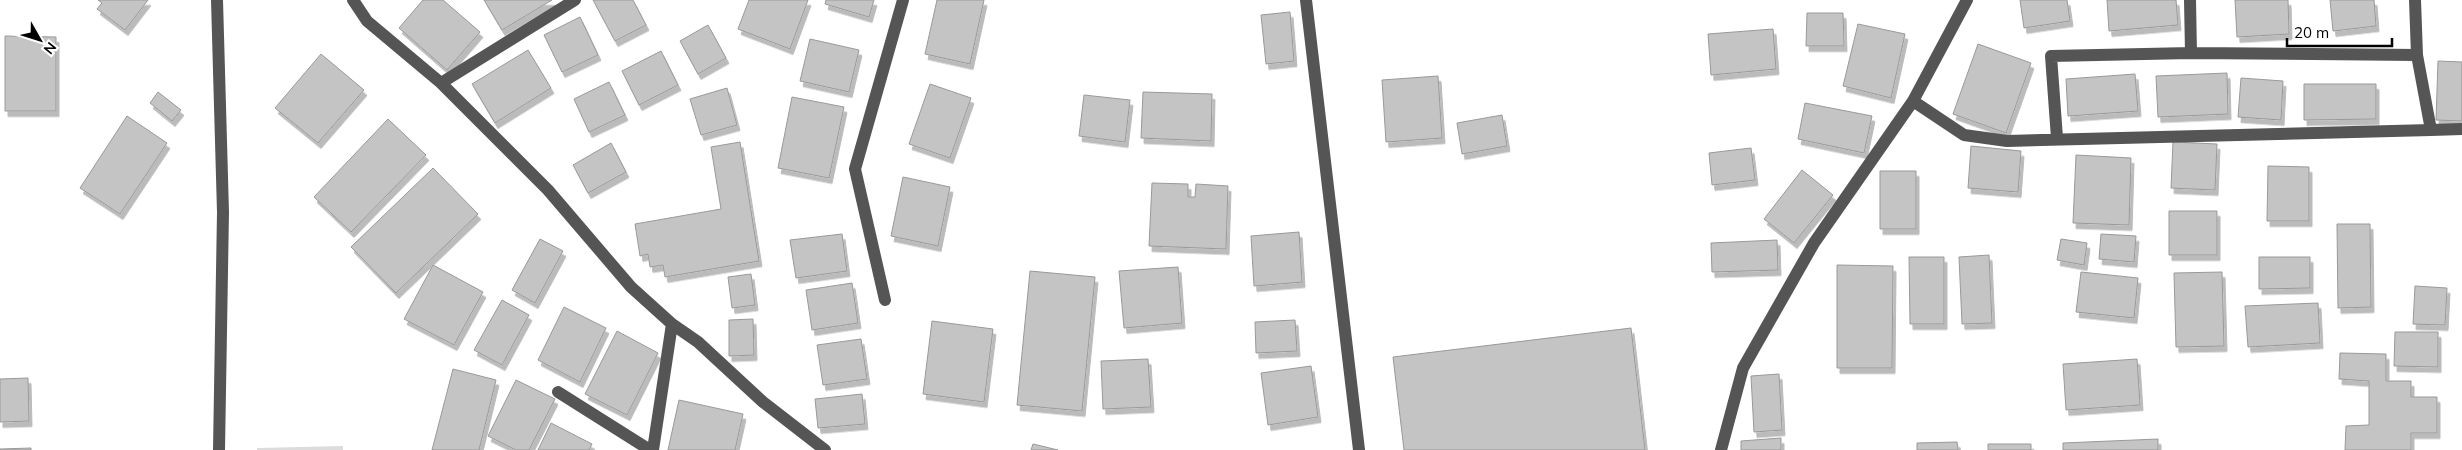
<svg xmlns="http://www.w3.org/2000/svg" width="2462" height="450" font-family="Mulish,sans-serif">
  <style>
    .green { fill: #dcdcdc }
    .building { fill: #c4c4c4; stroke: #999; filter: url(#shadow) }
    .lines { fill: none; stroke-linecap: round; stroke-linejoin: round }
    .minor { stroke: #555; stroke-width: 12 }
  </style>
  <defs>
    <filter id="shadow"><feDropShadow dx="3" dy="5.5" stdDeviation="0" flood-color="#0004"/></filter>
  </defs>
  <rect width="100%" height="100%" fill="#fff"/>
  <path class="green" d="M343,446V450H257V448Z"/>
  <path class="building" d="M98,0H148L125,30L97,9L102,3Z
    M423,0H443L480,32L447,70L399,28Z
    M484,0H552L502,30Z
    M593,0H633L646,25L615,41Z
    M749,0H808L790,49L738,29Z
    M826,0H874L869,17L825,4Z
    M937,0H984L970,64L925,54Z
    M2020,0H2067L2070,21L2024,28Z
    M2107,0H2176L2178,25L2109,31Z
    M2235,0H2288L2289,34L2237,37Z
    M2330,0H2374L2376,26L2333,31Z
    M1290,12L1294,61L1266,64L1261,15Z
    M1807,13H1843L1844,46H1806Z
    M580,17L598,55L562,72L544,35Z
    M1858,24L1905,34L1891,98L1843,86Z
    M708,25L726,58L698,74L680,41Z
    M1773,29L1776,69L1711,75L1708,34Z
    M5,36L56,37V111H5Z
    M810,39L859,50L849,92L800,81Z
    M1978,44L2031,63L2006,133L1953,114Z
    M528,50L551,88L495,123L472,84Z
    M661,51L678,85L639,105L622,71Z
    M321,54L364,90L318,143L275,108Z
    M2438,61L2462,62V121L2436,120Z
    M2227,73L2228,114L2158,117L2156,76Z
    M2135,74L2138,111L2068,116L2066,79Z
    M1438,76L1442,138L1386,142L1382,80Z
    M2241,78L2283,81L2281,120L2238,117Z
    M609,82L625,115L589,132L574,99Z
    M930,84L971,98L950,158L909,144Z
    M2304,84H2376V119L2304,120Z
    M727,88L737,125L701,135L690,99Z
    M158,92L181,110L172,121L150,103Z
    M1143,92L1212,94L1211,141L1141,138Z
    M1084,95L1130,100L1125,142L1079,136Z
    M792,97L844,107L829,178L778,168Z
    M1805,103L1872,116L1864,153L1798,139Z
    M1502,115L1507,146L1462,154L1457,123Z
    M127,116L167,143L120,214L80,188Z
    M388,119L426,155L351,232L314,197Z
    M740,142L759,261L665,277L663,265L650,267L648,254L640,256L635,224L721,209L711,147Z
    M2173,142L2217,144L2215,190L2171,188Z
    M611,143L626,172L588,193L573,165Z
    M1971,146L2021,151L2018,192L1968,188Z
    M1751,148L1755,180L1712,185L1709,153Z
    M2076,155L2131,158L2129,225L2073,223Z
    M2268,166L2309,167V221H2267Z
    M433,168L478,214L396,293L351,247Z
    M1802,170L1833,195L1794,243L1764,219Z
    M1880,171H1916V229H1880Z
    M903,177L950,187L938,246L891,236Z
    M1152,183L1188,184V197H1195L1196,184L1228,186L1226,249L1149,246Z
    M2169,211H2217V255H2169Z
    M2337,224H2370L2371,307L2338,308Z
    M1299,232L1302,282L1254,286L1251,236Z
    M842,234L847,271L796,278L790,240Z
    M2101,234L2136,236L2134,262L2099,259Z
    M540,239L563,251L535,303L512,290Z
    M2061,239L2087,243L2084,265L2057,260Z
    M1777,240L1778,270L1712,272L1711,243Z
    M1989,255L1992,323L1962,324L1959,257Z
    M1909,257H1944V324H1910Z
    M2259,257H2310V288L2259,289Z
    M433,265L483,292L454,345L404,319Z
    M1837,265L1893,266L1892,368H1837Z
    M1178,267L1182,323L1124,328L1119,271Z
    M1030,271L1095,277L1082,411L1017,405Z
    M2081,272L2138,278L2134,318L2076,312Z
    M2222,272L2224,346L2176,347L2174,273Z
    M751,274L755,305L732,308L728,277Z
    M852,283L858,323L812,330L806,290Z
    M2415,286L2447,288L2445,325L2413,324Z
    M502,300L529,315L502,365L474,350Z
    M2318,303L2320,343L2248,347L2245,306Z
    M564,307L606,328L580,382L538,360Z
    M753,319L754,355L729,356V320Z
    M1295,320L1297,351L1256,353L1255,322Z
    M932,321L993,329L984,402L923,394Z
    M1631,328L1645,450H1404L1393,357Z
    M617,331L658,353L627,415L585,394Z
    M2395,332H2438V367L2394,366Z
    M861,339L867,379L823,385L817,345Z
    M2340,353L2386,354V381H2411V397H2437V433H2411V450H2345L2346,426L2369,425V381L2339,379Z
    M1148,359L1151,407L1103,409L1101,361Z
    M2137,359L2140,405L2066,410L2063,364Z
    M1311,366L1318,417L1268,425L1261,373Z
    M453,369L496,380L479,450H432Z
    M1779,374L1782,430L1754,432L1751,376Z
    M28,378L29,421L0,422V379Z
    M516,380L555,399L529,450H516L488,436Z
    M862,394L865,424L818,428L815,399Z
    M679,400L743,414L735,450H668Z
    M551,423L592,444L589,450H538Z
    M1781,438V450H1741V441Z
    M2158,439V450H2063V443Z
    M1957,442L1958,450H1917V443Z
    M1033,444L1058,450H1031Z
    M1988,444H2031V450H1988Z
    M31,448V450H0V449Z"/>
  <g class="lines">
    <path class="minor" d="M217,0L223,212L219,450
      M353,0L367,21L441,83L548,190L631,287L672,324L698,342L763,402L825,450
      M1306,0L1359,450
      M2190,0L2191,53
      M2415,0L2417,55L2431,130L2462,129
      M441,83L575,0
      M1913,101L1964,135L2007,141L2431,130
      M2057,138L2051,56L2191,53L2417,55
      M885,300L855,169L903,0
      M558,392L650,450
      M653,450L672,324
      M1721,450L1743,368L1814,243L1913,101L1967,0"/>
  </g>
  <g transform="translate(40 40) rotate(129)" stroke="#ffffff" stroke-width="4" paint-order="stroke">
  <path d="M0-4L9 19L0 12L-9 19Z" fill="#000000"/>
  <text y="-8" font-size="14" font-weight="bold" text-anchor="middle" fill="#000000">N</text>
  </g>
  <path d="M2287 38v8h105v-8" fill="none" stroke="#000000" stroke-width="2.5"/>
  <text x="2294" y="38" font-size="15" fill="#000000" stroke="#ffffff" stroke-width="4" paint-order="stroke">20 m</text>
</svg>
